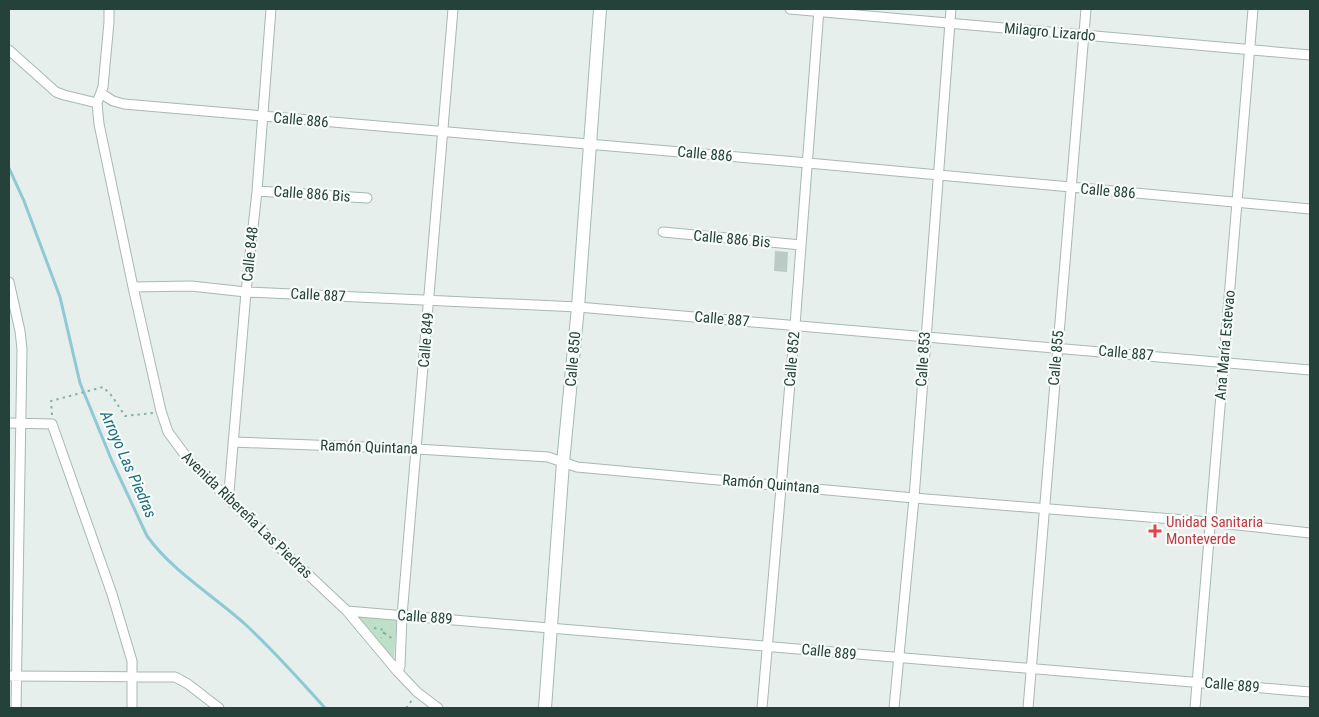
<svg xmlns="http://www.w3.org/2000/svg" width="1319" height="717" font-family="'Roboto Condensed',sans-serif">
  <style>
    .green { fill: #bfe0c8 }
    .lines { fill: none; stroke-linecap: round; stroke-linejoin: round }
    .stream { stroke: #8ec9d4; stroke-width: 3 }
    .building { fill: #bbcac4 }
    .minor-casing { stroke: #a8b8b2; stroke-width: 11 }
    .secondary-casing { stroke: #a4bbb3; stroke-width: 14 }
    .path { stroke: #86b3a5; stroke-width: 2; stroke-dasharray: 2.5 4; stroke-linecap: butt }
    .minor { stroke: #fff; stroke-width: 9 }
    .secondary { stroke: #fff; stroke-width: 12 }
    .health-dot { fill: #e0444e; stroke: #f7fbf9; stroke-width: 2 }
    .labels { text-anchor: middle; stroke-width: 4.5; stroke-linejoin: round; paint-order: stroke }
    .street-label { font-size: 15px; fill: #24423a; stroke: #f7fbf9 }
    .health-label { font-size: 15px; fill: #be3a42; stroke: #f7fbf9; text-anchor: start }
    .water-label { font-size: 16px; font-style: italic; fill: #1c6f80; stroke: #f7fbf9 }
  </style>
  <rect width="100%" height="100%" fill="#e6efeb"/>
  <path class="green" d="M357,615L397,619L394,657L391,658Z"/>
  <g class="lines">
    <path class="stream" d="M9,168L24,201L60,297L80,383L112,461L147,536C173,572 214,596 246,625C274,651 300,680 325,708"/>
  </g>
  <path class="building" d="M775,251L788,252L787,272L774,271Z"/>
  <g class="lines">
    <defs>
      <path id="minor" d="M109,9V22L103,87L97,103L99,124L133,287L161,411L168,432L185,455L227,498L347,611L398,672L417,692L438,708
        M790,9L1310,55
        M9,50L56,92L64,95L97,103
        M102,94L113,101L124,104L808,163L1310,209
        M257,191L367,198
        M663,232L801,245
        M9,282L20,331L22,349L16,708
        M133,287L191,286L246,292L578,307L1310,370
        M9,423L52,424L112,594L132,661V708
        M233,442L417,449L548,457L577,467L914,498L1210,522L1310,533
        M227,498L229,492L246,292L257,191L271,9
        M347,611L1310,692
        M398,672L400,666L402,616L453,9
        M9,676L175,677L188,684L219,708
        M762,708L795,325L819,9
        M894,708L914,498L951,9
        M1028,708L1086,9
        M1195,708L1253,9"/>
      <path id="secondary" d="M545,708L563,463L578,307L600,9"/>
    </defs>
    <use href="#minor" class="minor-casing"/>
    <use href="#secondary" class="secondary-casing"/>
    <path class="path" d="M52,415L51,401L103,387L112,396L125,416L153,413
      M374,628L385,630L381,638
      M384,633L393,639
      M406,708L412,700"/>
    <use href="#minor" class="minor"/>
    <use href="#secondary" class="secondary"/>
  </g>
  <path class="health-dot" d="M1152.5 523.5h5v5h5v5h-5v5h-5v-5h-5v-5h5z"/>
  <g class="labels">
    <g class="street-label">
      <text transform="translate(1050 32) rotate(5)" y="5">Milagro Lizardo</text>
      <text transform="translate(301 120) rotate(5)" y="5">Calle 886</text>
      <text transform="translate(705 154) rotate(5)" y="5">Calle 886</text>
      <text transform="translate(1108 191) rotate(5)" y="5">Calle 886</text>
      <text transform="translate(312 194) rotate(4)" y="5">Calle 886 Bis</text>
      <text transform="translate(732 239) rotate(5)" y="5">Calle 886 Bis</text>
      <text transform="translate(250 254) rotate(-84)" y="5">Calle 848</text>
      <text transform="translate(318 295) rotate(3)" y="5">Calle 887</text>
      <text transform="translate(722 319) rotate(5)" y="5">Calle 887</text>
      <text transform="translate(426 340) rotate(-85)" y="5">Calle 849</text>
      <text transform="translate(1225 345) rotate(-85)" y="5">Ana María Estevao</text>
      <text transform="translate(1126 353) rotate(5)" y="5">Calle 887</text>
      <text transform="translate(1056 358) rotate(-85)" y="5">Calle 855</text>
      <text transform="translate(573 359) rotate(-85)" y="5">Calle 850</text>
      <text transform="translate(792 359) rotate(-85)" y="5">Calle 852</text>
      <text transform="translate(923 359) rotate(-86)" y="5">Calle 853</text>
      <text transform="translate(369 447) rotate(2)" y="5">Ramón Quintana</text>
      <text transform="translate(771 484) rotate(5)" y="5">Ramón Quintana</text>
      <text transform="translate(247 515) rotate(44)" y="5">Avenida Ribereña Las Piedras</text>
      <text transform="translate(425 617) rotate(4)" y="5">Calle 889</text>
      <text transform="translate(829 652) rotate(6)" y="5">Calle 889</text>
      <text transform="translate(1232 685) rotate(5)" y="5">Calle 889</text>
    </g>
    <g class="health-label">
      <text x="1166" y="527">Unidad Sanitaria<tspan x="1166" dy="17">Monteverde</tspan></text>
    </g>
    <g class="water-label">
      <text transform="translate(129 464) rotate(66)" y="6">Arroyo Las Piedras</text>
    </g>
  </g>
  <rect width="1319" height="717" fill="none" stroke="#24423a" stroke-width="20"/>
</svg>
